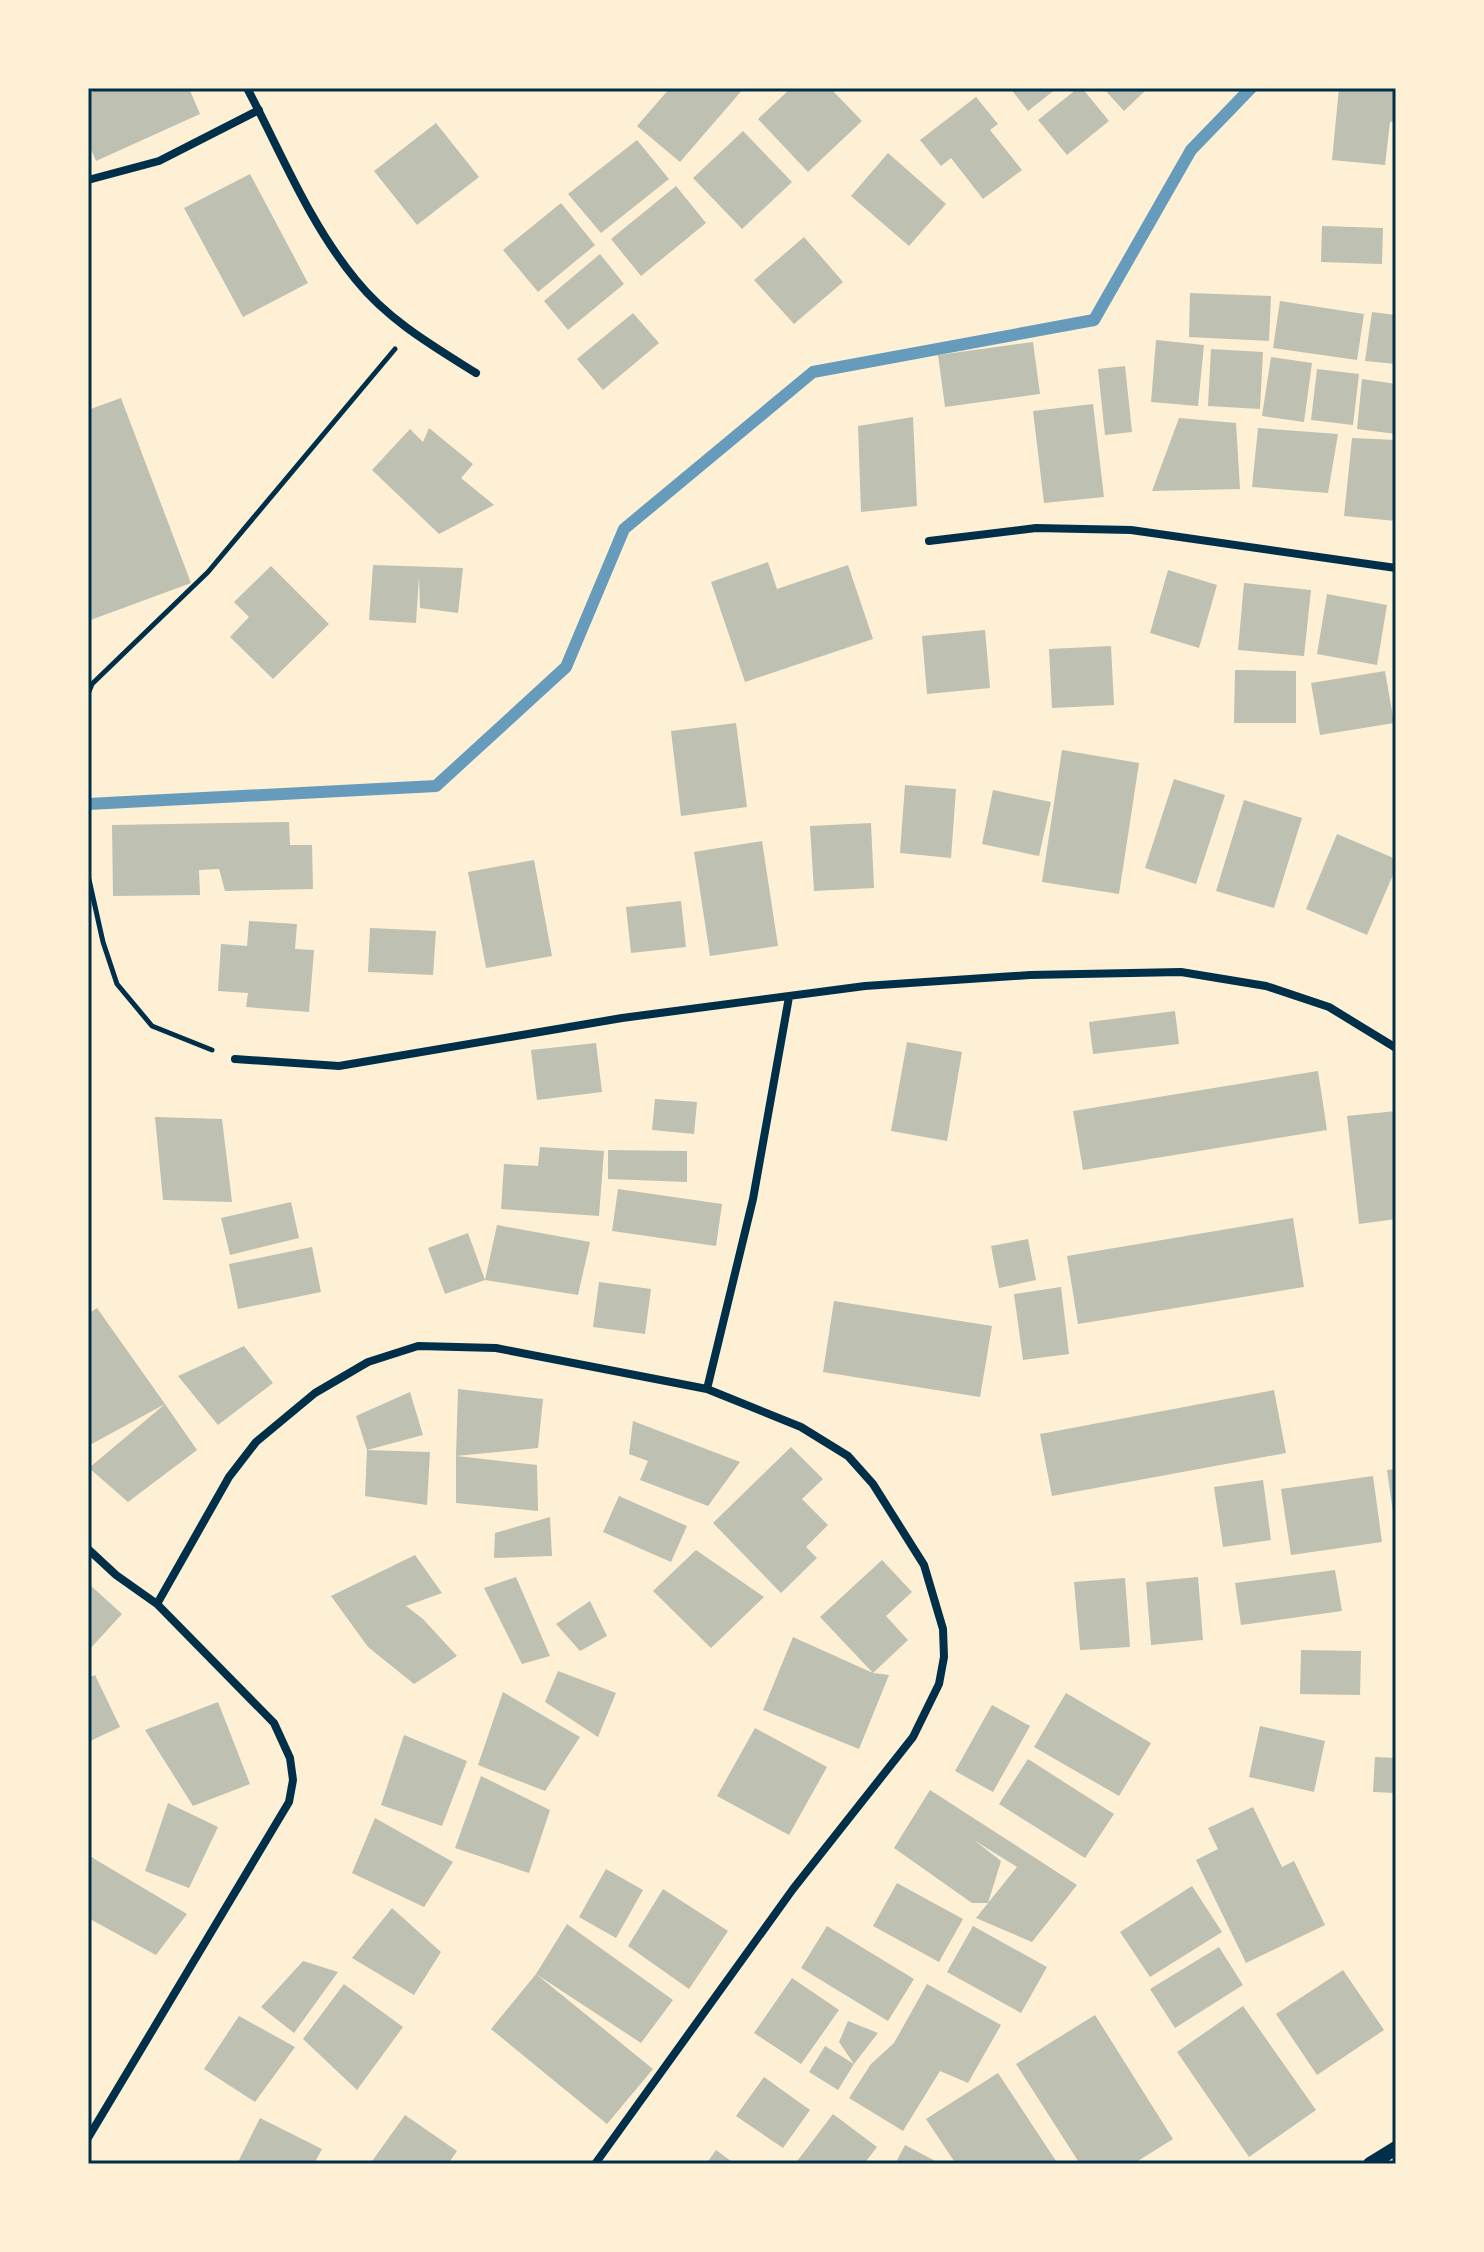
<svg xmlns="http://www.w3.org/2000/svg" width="1484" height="2252" font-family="Raleway,sans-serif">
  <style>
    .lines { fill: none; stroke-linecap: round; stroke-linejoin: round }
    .stream { stroke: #669bbc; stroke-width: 12 }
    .building { fill: #bec0b2 }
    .path { stroke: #003049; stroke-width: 5 }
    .minor { stroke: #003049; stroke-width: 8 }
    .tertiary { stroke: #003049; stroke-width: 14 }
    .neatline { fill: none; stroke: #003049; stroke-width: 3 }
  </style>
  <rect width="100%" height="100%" fill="#fdf0d5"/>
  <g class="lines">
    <path class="stream" d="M88,804L436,786L566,667L624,529L813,372L1094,320L1191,150L1251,88"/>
  </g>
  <path class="building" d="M101,88H144L147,91L153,88H189L200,114L96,161L88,142V94Z
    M670,88H744L680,162L637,126Z
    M791,88H830L862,121L808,172L758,119Z
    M1010,88H1057L1028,111Z
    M1078,88H1082L1109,121L1067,155L1038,120Z
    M1103,88H1148L1124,111Z
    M1339,88L1396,89V121L1390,122L1385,165L1332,160Z
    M976,97L998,124L990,130L1022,170L983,199L951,158L941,166L920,140Z
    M436,123L479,177L417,225L374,171Z
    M743,131L792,182L742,229L693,178Z
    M637,140L669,179L601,233L568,194Z
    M888,153L946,204L909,246L851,196Z
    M250,174L308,283L243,317L184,208Z
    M676,186L706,223L641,276L611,239Z
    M561,203L595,245L538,292L503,250Z
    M1322,226L1383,228L1382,264L1321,262Z
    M804,237L843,282L794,324L754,280Z
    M600,254L624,284L568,330L544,301Z
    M1190,293L1271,296L1269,341L1189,337Z
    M1280,301L1364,314L1357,360L1273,348Z
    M1372,312L1396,315V364L1365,361Z
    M633,313L659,343L603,390L577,359Z
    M1156,340L1204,345L1198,406L1151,402Z
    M1033,342L1040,394L945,407L938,355Z
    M1211,349L1263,352L1260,409L1208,406Z
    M1271,357L1312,363L1304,422L1262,416Z
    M1125,366L1132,432L1105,435L1098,369Z
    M1317,369L1359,374L1353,425L1311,420Z
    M1362,379L1396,384V434L1357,429Z
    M121,398L191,583L88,621V410Z
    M1093,404L1104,497L1044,503L1033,411Z
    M913,417L917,506L861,512L858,426Z
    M1179,418L1236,423L1240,489L1152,491Z
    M429,428L473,464L461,478L494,505L439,534L372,470L410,429L423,442Z
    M1258,428L1338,434L1328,493L1252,487Z
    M1352,438L1396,440V521L1344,516Z
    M768,562L777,589L848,565L873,639L745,682L711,582Z
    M373,565L463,568L458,613L420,608L419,576L416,623L369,620Z
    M271,566L329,624L273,679L230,637L249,617L234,602Z
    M1168,570L1217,585L1199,648L1150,633Z
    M1244,583L1311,590L1304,656L1238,650Z
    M1327,594L1387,605L1377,665L1317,654Z
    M985,630L990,688L927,694L922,636Z
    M1111,646L1114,705L1052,708L1049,649Z
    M1235,670L1296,671V723H1234Z
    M1385,671L1394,723L1320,735L1311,683Z
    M736,723L747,807L681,816L671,731Z
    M1062,750L1139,763L1119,894L1042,882Z
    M1174,779L1225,795L1196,884L1145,868Z
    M905,785L956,789L951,858L900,853Z
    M993,790L1051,802L1039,856L982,844Z
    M1244,800L1302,818L1274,908L1216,891Z
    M289,822L290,845H312L313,889L225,891L219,869L199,870L200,895L113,896L112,825Z
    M871,823L874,888L814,891L810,826Z
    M1337,834L1396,859V868L1367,935L1306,909Z
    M762,841L778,946L710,956L694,852Z
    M534,860L552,956L486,968L468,872Z
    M681,901L686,947L631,953L626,907Z
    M249,921L297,924L295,949L314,950L309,1012L246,1007L248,993L218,991L221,944L247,946Z
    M370,928L436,931L433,975L368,972Z
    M1175,1011L1179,1044L1093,1054L1089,1022Z
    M907,1042L962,1052L947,1141L891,1131Z
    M596,1043L602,1092L537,1100L531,1050Z
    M1318,1071L1327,1130L1083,1170L1073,1111Z
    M655,1099L697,1102L694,1134L652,1130Z
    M1396,1111V1219L1359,1224L1347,1116Z
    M155,1117L222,1119L232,1202L163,1200Z
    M540,1147L604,1151L599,1216L501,1209L504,1164L538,1166Z
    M608,1150L687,1151V1182L608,1179Z
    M618,1189L722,1204L716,1246L612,1231Z
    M291,1202L299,1238L230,1255L221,1218Z
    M1293,1218L1304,1287L1078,1324L1067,1256Z
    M497,1225L590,1242L578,1295L485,1280L445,1294L428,1248L468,1233L485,1280Z
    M1028,1239L1036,1280L999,1288L991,1246Z
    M312,1247L321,1292L238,1309L229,1264Z
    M599,1282L651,1289L645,1334L593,1327Z
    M1061,1287L1069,1354L1023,1360L1014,1294Z
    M834,1301L992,1326L980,1397L823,1372Z
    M97,1308L165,1404L88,1446V1314Z
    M244,1346L273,1383L218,1425L178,1376Z
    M458,1389L543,1399L538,1448L456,1456L537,1465L538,1511L456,1503V1456Z
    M1274,1390L1286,1453L1052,1496L1040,1434Z
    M410,1392L423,1435L367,1450L356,1416Z
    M165,1404L197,1450L128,1502L89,1468Z
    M633,1421L740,1462L708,1506L640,1480L648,1461L629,1454Z
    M791,1447L823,1479L802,1499L828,1525L806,1547L817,1558L781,1593L713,1523Z
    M367,1450L430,1452L427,1505L365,1496Z
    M1396,1469V1519H1394L1387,1470Z
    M1373,1476L1382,1542L1291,1555L1281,1489Z
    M1263,1480L1271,1540L1223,1547L1214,1487Z
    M619,1496L687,1526L671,1562L603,1532Z
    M550,1517L552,1556L494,1558L495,1533Z
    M696,1550L764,1597L711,1648L653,1591Z
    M415,1555L442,1593L406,1606L423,1619L457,1656L414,1684L368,1647L331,1596Z
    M882,1560L912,1592L886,1616L908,1640L873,1673L820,1617Z
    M1335,1570L1342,1611L1241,1625L1235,1583Z
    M516,1577L550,1656L522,1664L484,1588Z
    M1198,1577L1203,1640L1151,1645L1146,1582Z
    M1125,1578L1130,1647L1080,1650L1074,1582Z
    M88,1583L122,1614L88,1651Z
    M590,1601L607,1636L580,1651L556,1624Z
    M793,1637L873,1673L889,1675L859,1749L763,1710Z
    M1301,1650L1361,1651L1360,1695L1300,1694Z
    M558,1671L616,1693L598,1737L545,1702Z
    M95,1675L120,1727L88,1742V1678Z
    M503,1692L580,1737L545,1791L478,1765Z
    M1066,1693L1151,1743L1119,1796L1034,1747Z
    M218,1702L250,1784L193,1806L145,1730Z
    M992,1705L1030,1726L993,1792L955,1771Z
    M1260,1726L1325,1741L1314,1792L1249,1777Z
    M755,1728L827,1767L789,1835L717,1796Z
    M404,1735L467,1761L442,1826L381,1805Z
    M1375,1757L1396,1758V1793L1373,1792Z
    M1028,1759L1114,1814L1085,1858L999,1804Z
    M481,1776L550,1810L529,1873L455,1848Z
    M930,1790L1077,1885L1032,1942L976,1918L1017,1867L974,1840L1001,1861L988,1903H972L894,1848Z
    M168,1803L218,1827L189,1888L145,1871Z
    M1253,1807L1282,1867L1294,1861L1325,1925L1246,1963L1196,1860L1218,1849L1208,1828Z
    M375,1818L453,1862L424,1907L352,1873Z
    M88,1855L187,1914L156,1955L88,1918Z
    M606,1869L643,1890L616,1938L579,1917Z
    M897,1883L963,1919L939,1962L873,1926Z
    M1192,1886L1222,1932L1150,1977L1120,1932Z
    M663,1889L728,1931L689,1989L628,1946Z
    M392,1908L441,1952L414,1995L352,1958Z
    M567,1924L673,2000L641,2043L536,1974Z
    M827,1926L914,1979L888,2021L801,1968Z
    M973,1926L1047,1967L1021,2013L947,1972Z
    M1219,1947L1243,1985L1175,2028L1150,1989Z
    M303,1961L338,1972L294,2033L261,2007Z
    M1343,1970L1384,2030L1317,2075L1276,2014Z
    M536,1974L653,2069L607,2124L491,2029Z
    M792,1978L839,2010L801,2064L754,2033Z
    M344,1984L403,2027L357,2090L303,2039Z
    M927,1984L1001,2025L968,2083L940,2071L903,2131L849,2098L871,2064L894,2043Z
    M1243,2006L1316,2110L1249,2157L1177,2052Z
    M1095,2015L1173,2139L1133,2164H1080L1016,2064Z
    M239,2016L295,2047L255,2102L204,2069Z
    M848,2021L878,2033L854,2064L839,2042Z
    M825,2046L854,2064L838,2090L809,2072Z
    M998,2073L1058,2164H956L926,2119Z
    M764,2077L810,2110L783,2148L736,2116Z
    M833,2114L877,2147L864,2164H795Z
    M405,2115L457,2151L448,2164H370Z
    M260,2118L322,2149L314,2164H237Z
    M905,2145L941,2164H895Z
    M716,2150L735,2164H706Z"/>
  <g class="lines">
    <path class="path" d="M88,694L92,684L208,572L395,349
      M88,875L103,942L117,984L152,1026L212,1050"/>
    <path class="minor" d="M247,88C281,152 309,223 356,280C388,320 433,346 476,373
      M88,180L159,161L259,110
      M929,541L1036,528L1131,530L1396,568
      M235,1059L339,1066L622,1018L865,986L1030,975L1181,972L1266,986L1329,1007L1396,1048
      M707,1389L753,1199L789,997
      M88,1549L116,1575L157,1604L274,1723L290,1758L293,1780L289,1802L88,2138
      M157,1604L229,1477L256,1442L315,1393L368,1362L418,1346L496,1348L707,1389L801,1427L848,1456L873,1484L924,1565L943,1629L944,1657L939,1684L913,1737L793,1889L595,2164"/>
    <path class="tertiary" d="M1370,2164L1396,2148"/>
  </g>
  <rect width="1484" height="2252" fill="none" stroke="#fdf0d5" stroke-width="180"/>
  <rect x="90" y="90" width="1304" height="2072" class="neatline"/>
</svg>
